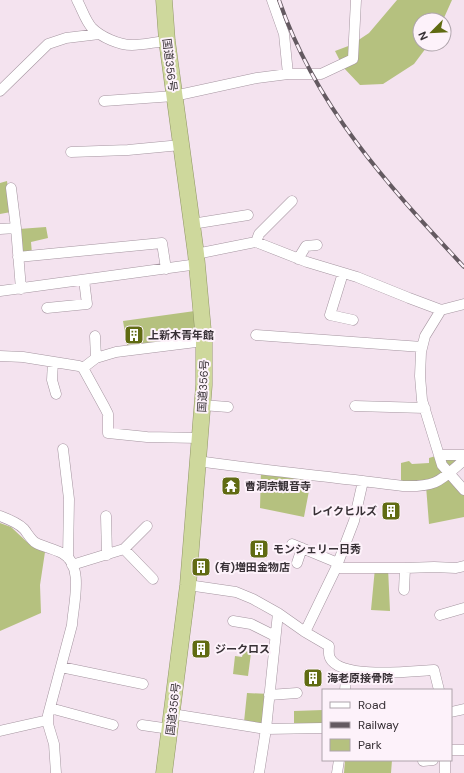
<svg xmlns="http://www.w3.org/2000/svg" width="464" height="773" font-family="'DM Sans','Noto Sans JP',sans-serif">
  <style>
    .green { fill: #b5c17f }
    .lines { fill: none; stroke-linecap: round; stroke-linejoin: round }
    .minor-casing { stroke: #a595a0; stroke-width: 11 }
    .trunk-casing { stroke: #919768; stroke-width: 17 }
    .minor { stroke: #fff; stroke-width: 10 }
    .trunk { stroke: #ced89c; stroke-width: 16 }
    .rail-casing { stroke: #645a61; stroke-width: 4 }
    .rail { stroke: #fdf2fa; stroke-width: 2.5; stroke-dasharray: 8; stroke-linecap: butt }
    .labels { text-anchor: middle; stroke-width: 4; stroke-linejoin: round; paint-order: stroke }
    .street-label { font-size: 11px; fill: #373035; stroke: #fdf2fa }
    .poi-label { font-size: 11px; font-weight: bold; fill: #373035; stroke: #fdf2fa; text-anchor: start }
  </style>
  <rect width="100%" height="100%" fill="#f4e3ef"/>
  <path class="green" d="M397,0H452L443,20H420V44H429L414,64L383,84L360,85L343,67L335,51L351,45L369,33Z
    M7,181L11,212L0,214V183Z
    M46,227L48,238L31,242L32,254L21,255L19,229Z
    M202,310L204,341L128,351L123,321Z
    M439,455H464L449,473L464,490V517L429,524L426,486H401V463L409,461L412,464L429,463V458Z
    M261,470L312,475L304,517L260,508Z
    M0,523L11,527L27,542L45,552L40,585L41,613L0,631Z
    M375,568H388L390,611L371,610Z
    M244,650L251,653L248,676L233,674L235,656L242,657Z
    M247,693L270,694L266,729L244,722Z
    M323,710V728L294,729V711Z
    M345,760H392L391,773H344Z"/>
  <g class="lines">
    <defs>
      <path id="minor" d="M77,0C82,9 85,20 92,28C101,37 119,45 132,45C143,45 155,42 167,41
        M272,0L284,34L288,74
        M0,91L48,44L66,38L99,34
        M104,101L174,96L257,78L288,74H321L353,59L356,0
        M71,152L128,150L181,145
        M11,188L16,228L21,289
        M192,224L248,215
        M0,229L16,228
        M256,242L259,234L292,201
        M196,254L256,242L307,262L357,277L409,298L441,310L425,336L421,352L420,376L422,400L442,465L464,490
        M18,257L162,243L166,269
        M298,259L306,246L317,245
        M343,273L330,315L353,320
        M0,291L198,264
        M47,308L87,304L84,280
        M441,310L464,304
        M256,335L422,347
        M95,336L96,358
        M0,356L23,357L79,366L83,368L105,408L108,414V433L147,437L199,438
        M53,362L52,380L56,394
        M83,368L96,358L116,352L204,341
        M202,405L228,407
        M355,406L425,408
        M63,449L69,499L68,558
        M439,455H464
        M198,461C266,471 335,477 403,486C437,487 440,481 464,460
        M0,516C8,519 18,523 24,529C28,534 31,540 36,543C44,547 54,549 62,553C85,565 73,605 72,625L48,715V724L54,744L56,773
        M106,516L107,555
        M292,544L338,563
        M124,549L147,526
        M297,563L302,548
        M72,565L124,549L153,579
        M336,568H405
        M188,585L236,592L253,599L278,613L305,632L329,646C329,650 328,654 330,658C341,680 413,671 434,670L439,690
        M404,590L405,568L434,567L456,568L464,566
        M440,615L464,608
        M233,621L251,624L275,636
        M305,632L336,568L354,521L363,481
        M61,667L143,684
        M345,690L347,669
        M269,695L297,693
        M50,708L113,725
        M451,712L464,709
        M172,714L266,729L323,728
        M142,725L170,729
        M0,731L48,720
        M451,750H464
        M445,760V773
        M423,761L433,760
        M259,773L266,729L278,613
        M337,773L339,760"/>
      <path id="trunk" d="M164,0L167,41L196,254L204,341V385L188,585L164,773"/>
    </defs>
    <use href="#minor" class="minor-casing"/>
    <use href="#trunk" class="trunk-casing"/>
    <use href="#minor" class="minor"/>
    <use href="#trunk" class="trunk"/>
    <defs>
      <path id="rail" d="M279,0C316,108 389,186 464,267"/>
    </defs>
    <use href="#rail" class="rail-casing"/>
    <use href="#rail" class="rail"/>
  </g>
  <defs>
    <symbol id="building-square" viewBox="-11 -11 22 22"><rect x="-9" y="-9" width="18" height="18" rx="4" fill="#606b12" stroke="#fdf2fa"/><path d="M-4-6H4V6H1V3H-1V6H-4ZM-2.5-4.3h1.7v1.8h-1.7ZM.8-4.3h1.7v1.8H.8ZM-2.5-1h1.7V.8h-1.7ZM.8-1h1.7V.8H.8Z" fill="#fff"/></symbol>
    <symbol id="temple-square" viewBox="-11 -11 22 22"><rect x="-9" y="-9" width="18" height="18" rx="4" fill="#606b12" stroke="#fdf2fa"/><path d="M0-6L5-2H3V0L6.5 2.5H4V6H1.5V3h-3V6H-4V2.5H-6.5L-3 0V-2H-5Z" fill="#fff"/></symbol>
  </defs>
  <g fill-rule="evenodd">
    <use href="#building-square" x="123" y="324" width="22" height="22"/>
    <use href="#temple-square" x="220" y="475" width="22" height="22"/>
    <use href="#building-square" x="380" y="500" width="22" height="22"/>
    <use href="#building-square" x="248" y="538" width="22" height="22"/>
    <use href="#building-square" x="190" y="556" width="22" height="22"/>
    <use href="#building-square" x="190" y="638" width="22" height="22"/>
    <use href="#building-square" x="302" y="667" width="22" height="22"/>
  </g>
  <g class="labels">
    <g class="street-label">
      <text transform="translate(170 65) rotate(83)" y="4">国道356号</text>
      <text transform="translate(203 386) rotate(-87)" y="4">国道356号</text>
      <text transform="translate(173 709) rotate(-83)" y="4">国道356号</text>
    </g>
    <g class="poi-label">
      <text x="148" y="339">上新木青年館</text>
      <text x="245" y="490">曹洞宗観音寺</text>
      <text x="377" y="515" text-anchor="end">レイクヒルズ</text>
      <text x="273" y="553">モンシェリー日秀</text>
      <text x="215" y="571">(有)増田金物店</text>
      <text x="215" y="653">ジークロス</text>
      <text x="327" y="682">海老原接骨院</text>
    </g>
  </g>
  <rect x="322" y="689" width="130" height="72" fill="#fdf2fa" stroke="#aea4ab"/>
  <rect x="330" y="702" width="20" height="6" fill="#ffffff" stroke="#aea4ab"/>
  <text x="358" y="709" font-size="12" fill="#373035">Road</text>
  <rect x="330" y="722" width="20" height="6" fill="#645a61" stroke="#aea4ab"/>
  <text x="358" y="729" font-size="12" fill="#373035">Railway</text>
  <rect x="330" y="739" width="20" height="12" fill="#b5c17f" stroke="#aea4ab"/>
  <text x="358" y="749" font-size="12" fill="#373035">Park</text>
  <g transform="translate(432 32) rotate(246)"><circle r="19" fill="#fdf2fa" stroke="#aea4ab"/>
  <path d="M0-3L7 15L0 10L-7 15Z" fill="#606b12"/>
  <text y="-6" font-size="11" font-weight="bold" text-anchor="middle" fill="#373035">N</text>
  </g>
</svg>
